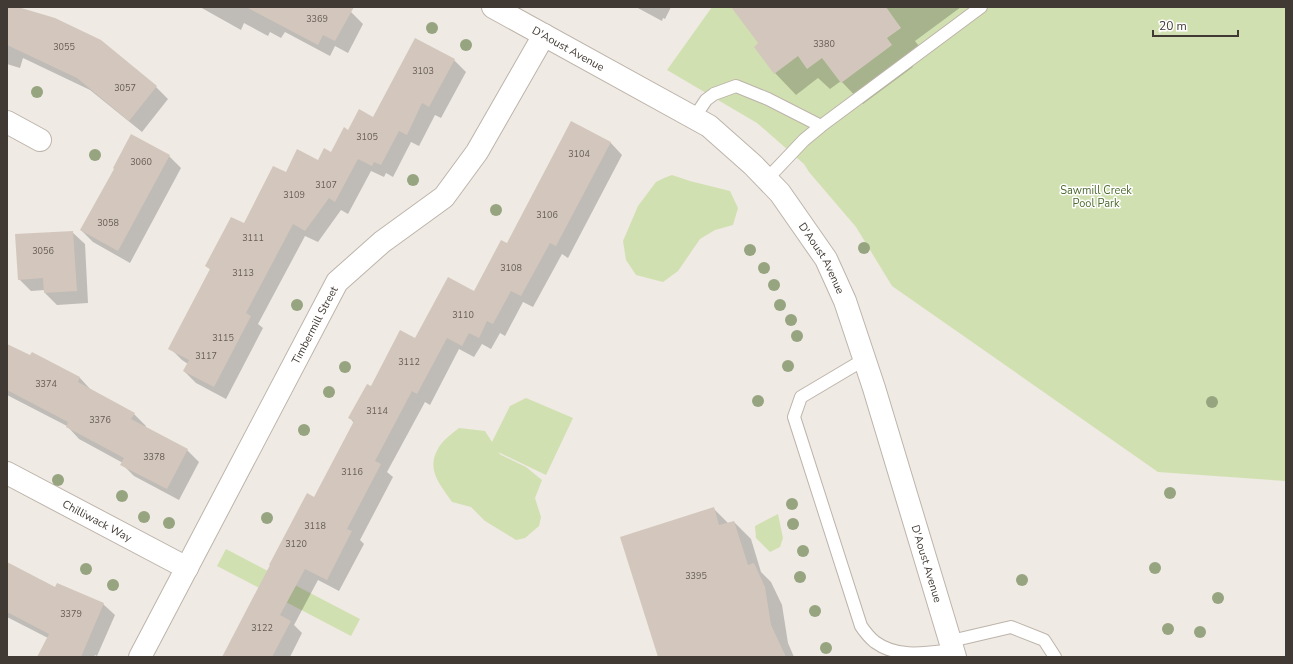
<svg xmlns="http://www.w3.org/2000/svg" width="1293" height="664" font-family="'Nunito Sans',sans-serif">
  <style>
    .green { fill: #d1e0b0 }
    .shadow { fill: #0003 }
    .building { fill: #d3c7bd }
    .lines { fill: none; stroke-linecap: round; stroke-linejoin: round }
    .service-casing { stroke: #bdb4aa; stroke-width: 14 }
    .minor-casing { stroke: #bdb4aa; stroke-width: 24 }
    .tertiary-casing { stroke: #bdb4aa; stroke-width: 24 }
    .service { stroke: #fff; stroke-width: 12 }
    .minor { stroke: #fff; stroke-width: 22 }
    .tertiary { stroke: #fff; stroke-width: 22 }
    .tree { fill: #96a480 }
    .labels { text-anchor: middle; stroke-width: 3; stroke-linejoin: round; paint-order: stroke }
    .number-label { font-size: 9px; fill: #665d56 }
    .street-label { font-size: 11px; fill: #413a34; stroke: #fff }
    .park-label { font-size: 11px; fill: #4e6b2f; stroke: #fff }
  </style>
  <rect width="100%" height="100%" fill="#efeae4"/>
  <path class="green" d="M712,7H1286V481L1158,472L892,286L856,227L809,172L804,164L757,123L667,70Z
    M672,175L690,181L730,191L738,208L733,225L715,230L700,239L678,271L663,282L636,275L626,260L623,241L638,206L656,182L664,178Z
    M526,398L573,418L546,475L498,452L501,455L526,467L542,480L535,498L541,517L539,526L525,538L516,540L485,521L471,507L452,502C440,484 425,469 439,447C443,440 453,433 459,428L485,431L492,442L510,406Z
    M778,514L783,538L780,547L770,552L756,538L755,526Z
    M226,549L360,619L351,636L217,566Z"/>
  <path class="shadow" d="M7,7H15L156,87L168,99L142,132L90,90L23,58L20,68L7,64Z
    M200,7H343L351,12L363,24L348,53L335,46L330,56L285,32L281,38L270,32L268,36L244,23L241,30Z
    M636,7H671L665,19L663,18L662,21Z
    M743,7H961L915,41L922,50L907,60L913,67L863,104L841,81L830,89L818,78L796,95L775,73Z
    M454,60L466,72L441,118L435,115L419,146L411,142L393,177L386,173L384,177L371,171L348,214L341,210L318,242L305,236L258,324L263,328L226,399L196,383L184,371L188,364L182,360L170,348L211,270L206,266L244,224L286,173L319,161L332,153L349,131L374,118Z
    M610,142L622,155L568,258L562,254L533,307L523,302L505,336L500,333L491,349L482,344L474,357L459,349L430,405L425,402L387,472L393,477L360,540L364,544L339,591L318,580L294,625L302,633L290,657H223L315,498L354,423L350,418L371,387L416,340L475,293L507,245Z
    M169,156L181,168L130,263L93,242L81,230Z
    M72,232L85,244L88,303L57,305L45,293V290L31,291L19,279Z
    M7,345L30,356L32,353L80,378L92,391L134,414L146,426L145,428L187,450L199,462L179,500L134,476L122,464L123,463L79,439L67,426L7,395Z
    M713,508L728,523L734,522L751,539L761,572L771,582L782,605L788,643L794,657H659Z
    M7,563L56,588L103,604L115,615L97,656L95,655L94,657H39L48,638L7,617Z"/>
  <path class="building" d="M7,7H18L55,18L101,40L157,86L129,121L77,78L7,45Z
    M246,7H354L335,41L323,35L318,45Z
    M731,7H886L901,28L887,38L892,45L841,83L822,58L807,69L798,56L774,74L754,47L758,43Z
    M415,38L455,59L429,107L422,103L407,135L399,131L381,165L374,162L372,166L358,159L335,202L329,198L305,231L293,224L246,313L251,316L214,387L183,371L189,360L168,349L210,269L205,266L231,217L244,223L273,166L286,172L297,149L318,160L324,148L331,152L344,127L348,130L359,109L373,117Z
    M571,121L611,142L556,246L550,243L521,296L511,291L493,324L487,321L479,338L469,333L462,346L447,338L417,394L412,391L375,461L381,464L347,529L352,531L327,580L305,569L280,615L291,621L272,657H222L270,565H269L307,493L314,497L354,421L348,418L367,384L371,386L400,330L415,338L448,277L474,291L501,240L507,243Z
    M131,134L170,155L118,251L80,230L114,169L113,168Z
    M73,231L77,291L44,293L43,278L18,280L15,234Z
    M7,344L30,355L32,352L80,377L78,382L135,413L131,419L188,449L167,489L120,465L124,458L66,427L68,422L7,390Z
    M714,507L719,525L734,521L748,565L754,563L765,587L771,625L786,657H658L620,537Z
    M7,562L55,587L57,583L104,603L81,657H37L49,634L7,612Z"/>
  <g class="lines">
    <defs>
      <path id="service" d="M694,118L706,100L714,94L736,86L768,99L821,126
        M767,179L804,140L821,126L981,7
        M865,359L801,397L794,417L861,626C865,632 870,638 875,642C898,659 927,653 953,650
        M951,641L1011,627L1044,640L1055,657"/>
      <g id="minor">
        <path d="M7,122L40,140"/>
        <path id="s1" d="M7,473L187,568"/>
        <path id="s2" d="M140,657L337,282L382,242L444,197L477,152L544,35"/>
      </g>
      <g id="tertiary">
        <path id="s3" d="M493,7L709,126L753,165L780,193L826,259L845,301L874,388L955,657"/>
      </g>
    </defs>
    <use href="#service" class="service-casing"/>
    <use href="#minor" class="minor-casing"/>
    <use href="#tertiary" class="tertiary-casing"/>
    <use href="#service" class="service"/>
    <use href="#minor" class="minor"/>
    <use href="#tertiary" class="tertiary"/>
  </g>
  <g class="tree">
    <circle cx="432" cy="28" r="6"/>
    <circle cx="466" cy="45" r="6"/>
    <circle cx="37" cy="92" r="6"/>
    <circle cx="95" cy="155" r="6"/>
    <circle cx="413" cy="180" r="6"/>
    <circle cx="496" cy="210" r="6"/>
    <circle cx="864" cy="248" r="6"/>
    <circle cx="750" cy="250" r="6"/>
    <circle cx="764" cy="268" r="6"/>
    <circle cx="774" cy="285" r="6"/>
    <circle cx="297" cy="305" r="6"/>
    <circle cx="780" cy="305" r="6"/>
    <circle cx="791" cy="320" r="6"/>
    <circle cx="797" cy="336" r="6"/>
    <circle cx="788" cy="366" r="6"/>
    <circle cx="345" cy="367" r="6"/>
    <circle cx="329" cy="392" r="6"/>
    <circle cx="758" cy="401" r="6"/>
    <circle cx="1212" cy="402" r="6"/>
    <circle cx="304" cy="430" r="6"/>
    <circle cx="58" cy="480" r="6"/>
    <circle cx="1170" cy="493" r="6"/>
    <circle cx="122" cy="496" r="6"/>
    <circle cx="792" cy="504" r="6"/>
    <circle cx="144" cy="517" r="6"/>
    <circle cx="267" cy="518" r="6"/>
    <circle cx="169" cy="523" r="6"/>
    <circle cx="793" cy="524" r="6"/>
    <circle cx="803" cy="551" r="6"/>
    <circle cx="1155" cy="568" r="6"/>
    <circle cx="86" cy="569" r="6"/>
    <circle cx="800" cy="577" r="6"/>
    <circle cx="1022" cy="580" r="6"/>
    <circle cx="113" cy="585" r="6"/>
    <circle cx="1218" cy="598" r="6"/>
    <circle cx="815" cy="611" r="6"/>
    <circle cx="1168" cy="629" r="6"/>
    <circle cx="1200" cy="632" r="6"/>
    <circle cx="826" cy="648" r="6"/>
  </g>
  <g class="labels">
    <g class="number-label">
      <text x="317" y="22">3369</text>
      <text x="824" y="47">3380</text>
      <text x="64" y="50">3055</text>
      <text x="423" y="74">3103</text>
      <text x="125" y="91">3057</text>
      <text x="367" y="140">3105</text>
      <text x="579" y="157">3104</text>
      <text x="141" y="165">3060</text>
      <text x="326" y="188">3107</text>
      <text x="294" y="198">3109</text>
      <text x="547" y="218">3106</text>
      <text x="108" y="226">3058</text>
      <text x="253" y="241">3111</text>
      <text x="43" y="254">3056</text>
      <text x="511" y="271">3108</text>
      <text x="243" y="276">3113</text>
      <text x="463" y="318">3110</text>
      <text x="223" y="341">3115</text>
      <text x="206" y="359">3117</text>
      <text x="409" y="365">3112</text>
      <text x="46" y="387">3374</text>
      <text x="377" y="414">3114</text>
      <text x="100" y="423">3376</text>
      <text x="154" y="460">3378</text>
      <text x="352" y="475">3116</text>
      <text x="315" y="529">3118</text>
      <text x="296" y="547">3120</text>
      <text x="696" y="579">3395</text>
      <text x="71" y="617">3379</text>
      <text x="262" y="631">3122</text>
    </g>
    <g class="street-label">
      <text dy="4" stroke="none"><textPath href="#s3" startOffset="86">D'Aoust Avenue</textPath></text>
      <text dy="4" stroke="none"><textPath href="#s3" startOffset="422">D'Aoust Avenue</textPath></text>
      <text dy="4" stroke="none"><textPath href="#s2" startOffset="375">Timbermill Street</textPath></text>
      <text dy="4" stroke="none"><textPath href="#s1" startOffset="102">Chilliwack Way</textPath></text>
      <text dy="4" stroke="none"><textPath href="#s3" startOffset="746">D'Aoust Avenue</textPath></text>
    </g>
    <g class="park-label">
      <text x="1096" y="194">Sawmill Creek<tspan x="1096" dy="13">Pool Park</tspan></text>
    </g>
  </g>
  <rect width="1293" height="664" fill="none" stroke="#413a34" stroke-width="16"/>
  <path d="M1153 30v6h85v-6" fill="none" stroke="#413a34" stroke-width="2"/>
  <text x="1159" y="30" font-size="12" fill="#413a34" stroke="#ffffff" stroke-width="3" paint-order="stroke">20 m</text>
</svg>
